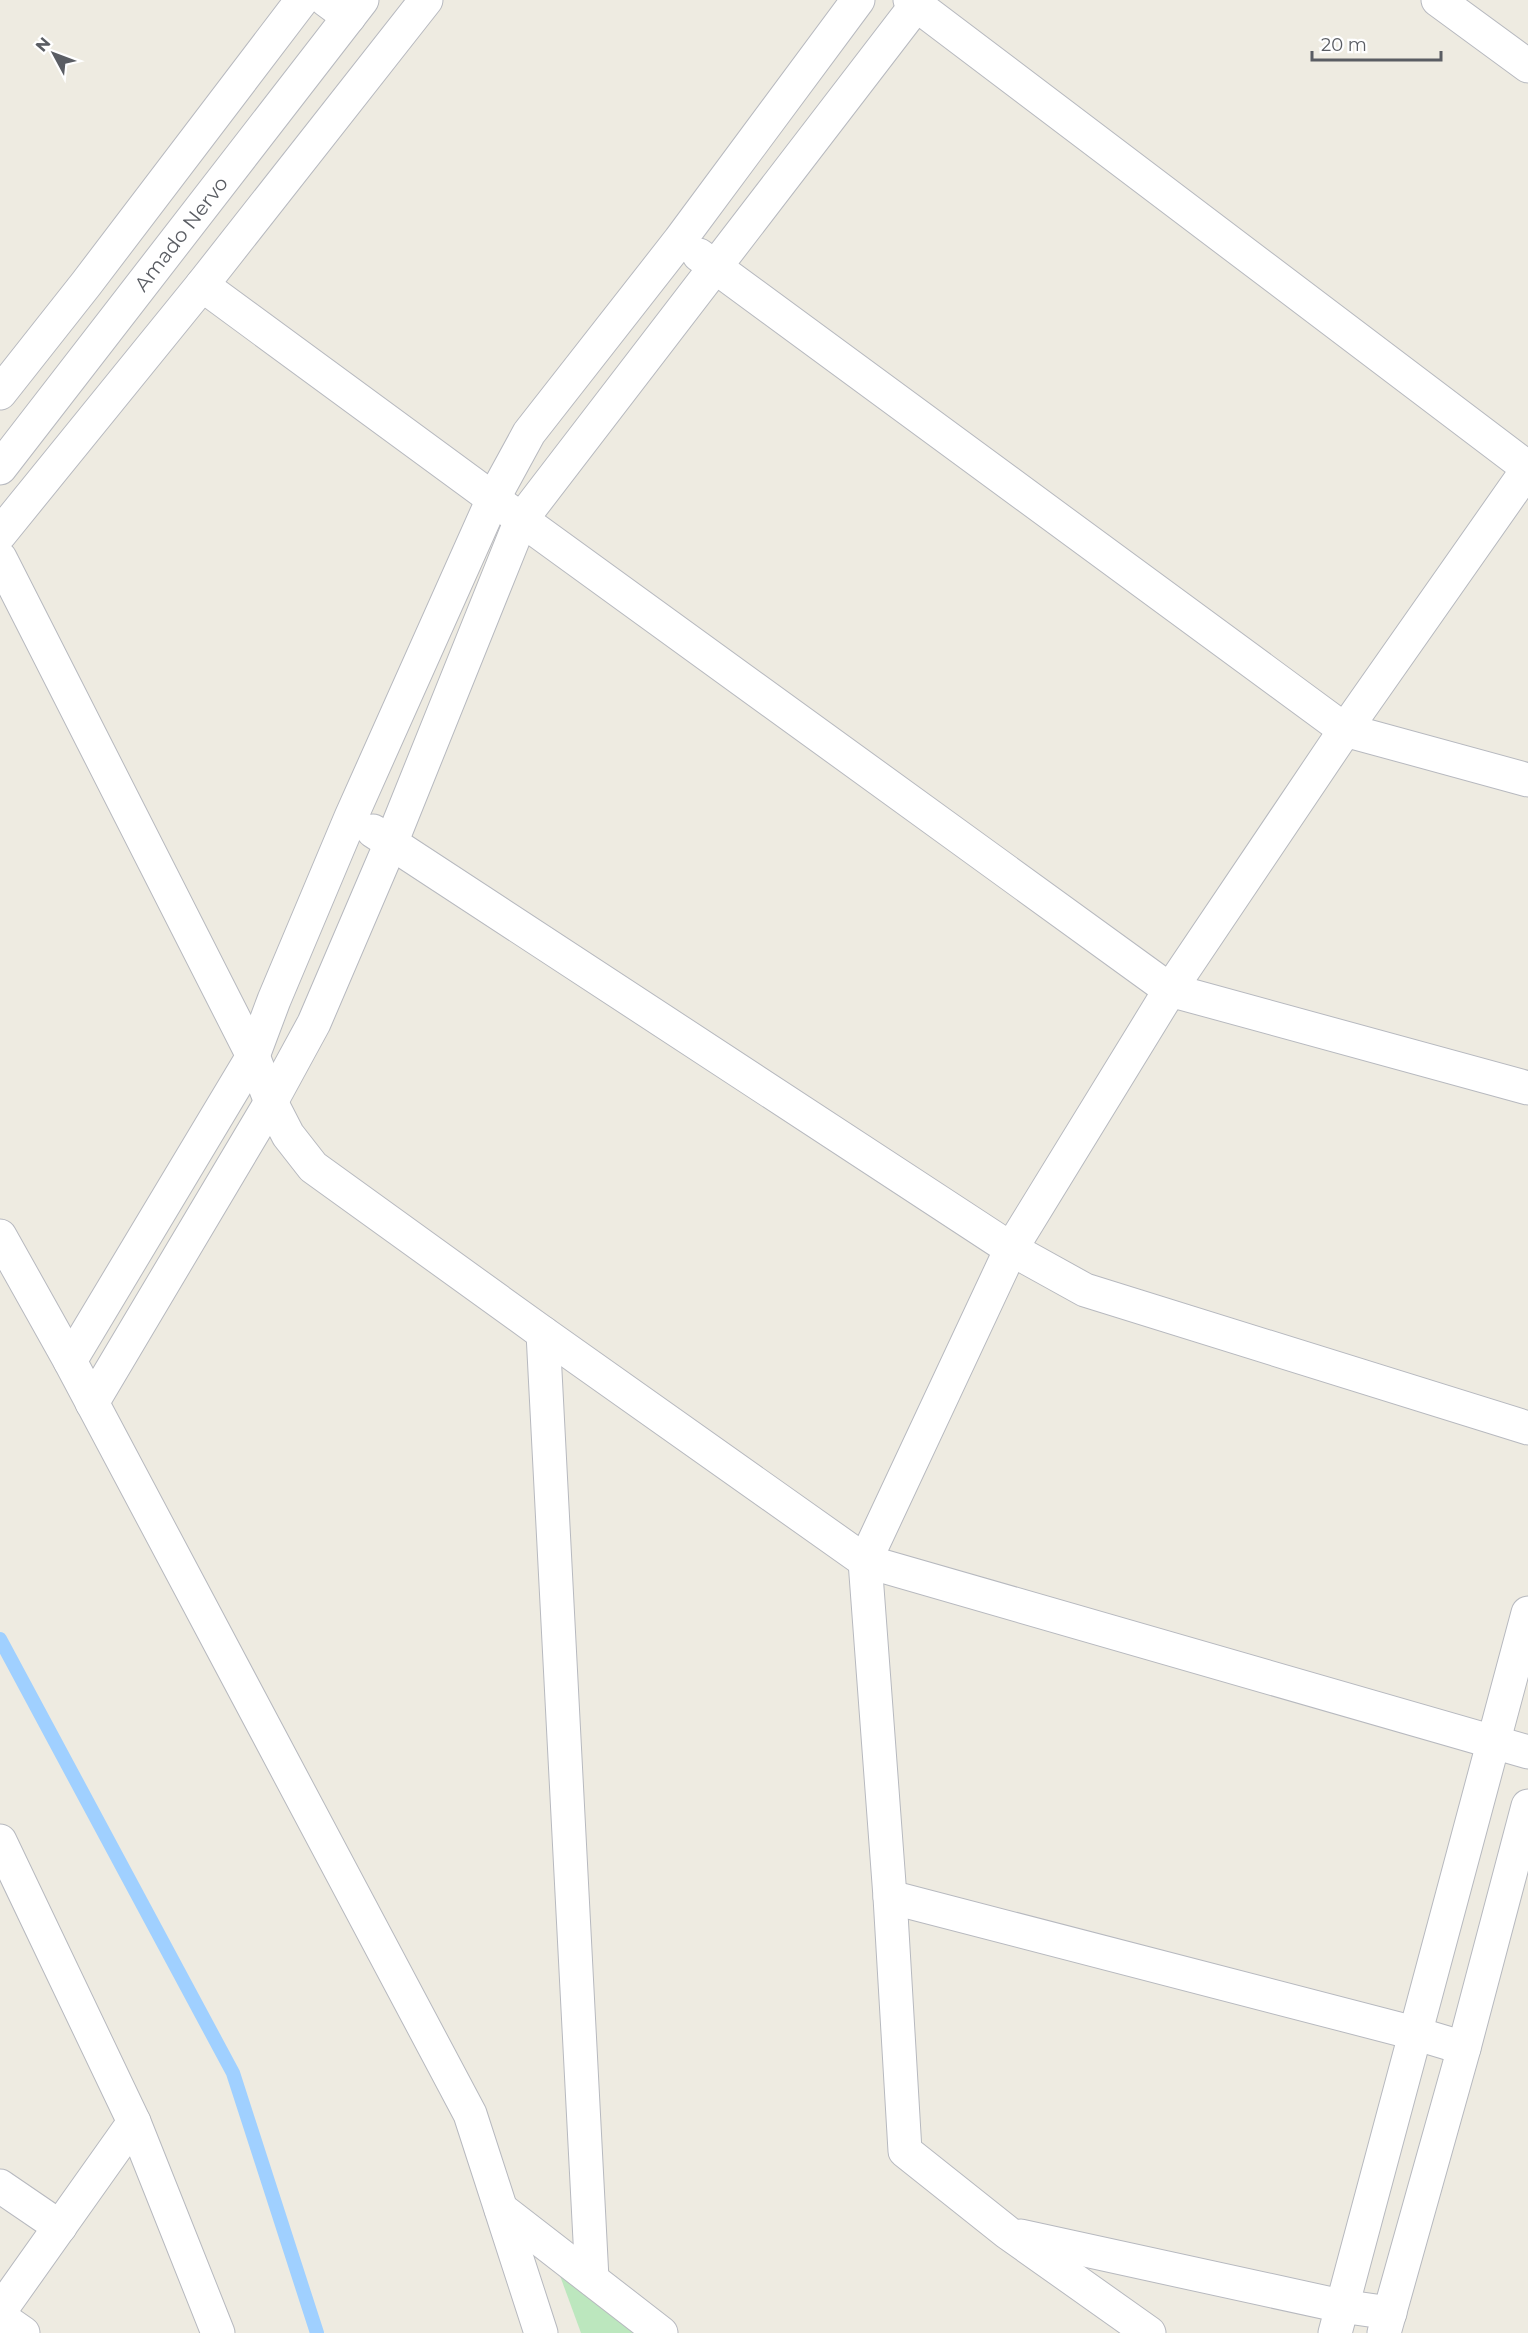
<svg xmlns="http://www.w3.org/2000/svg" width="1528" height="2333" font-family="Montserrat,sans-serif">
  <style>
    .green { fill: #bce7be }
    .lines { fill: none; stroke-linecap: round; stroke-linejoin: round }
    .stream { stroke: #a0d0ff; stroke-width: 14 }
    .street-casing { stroke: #b7b9bf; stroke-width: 35 }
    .street { stroke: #fff; stroke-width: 33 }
    .labels { text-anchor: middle; stroke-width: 4.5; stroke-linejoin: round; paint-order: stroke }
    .street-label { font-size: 20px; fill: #5a5d63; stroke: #fff }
  </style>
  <rect width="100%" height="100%" fill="#eeebe1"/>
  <path class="green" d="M559,2273L636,2333H581Z"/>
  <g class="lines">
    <path class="stream" d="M0,1639L233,2073L317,2333"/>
    <defs>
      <g id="street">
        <path d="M326,0L349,17"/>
        <path d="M910,0L1528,468"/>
        <path d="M1438,0L1528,66"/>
        <path d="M699,255L1345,730L1528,780"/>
        <path d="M202,285L522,520L1170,990L1528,1088"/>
        <path d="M0,393L86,284L302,0"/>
        <path id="s1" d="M0,468L362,0"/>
        <path d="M0,534L202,285L426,0"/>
        <path d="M0,558L253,1056L271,1102L288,1135L313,1167L543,1333L865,1561L1528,1752"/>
        <path d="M373,831L1011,1249L1085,1290L1528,1428"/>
        <path d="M0,1236L70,1361L470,2114L541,2333"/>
        <path d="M543,1333L592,2279"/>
        <path d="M70,1361L253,1056L274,1000L351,817L493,499L529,433L680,240L858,0"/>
        <path d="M92,1403L271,1102L314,1023L391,843L521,520L920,0"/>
        <path d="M0,1841L134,2122L218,2333"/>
        <path d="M890,1897L1414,2033L1464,2048"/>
        <path d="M0,2186L60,2227"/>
        <path d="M501,2209L661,2333"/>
        <path d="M1021,2236L1341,2306L1390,2313"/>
        <path d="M0,2311L134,2122"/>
        <path d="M0,2317L23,2333"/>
        <path d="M1149,2333L1008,2233L905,2151L890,1897L865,1561L1011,1249L1170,990L1345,730L1528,469"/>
        <path d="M1335,2333L1528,1613"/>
        <path d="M1384,2333L1464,2048L1528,1806"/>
      </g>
    </defs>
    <use href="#street" class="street-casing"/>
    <use href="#street" class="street"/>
  </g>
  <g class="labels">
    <g class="street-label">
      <text dy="7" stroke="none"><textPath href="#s1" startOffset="296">Amado Nervo</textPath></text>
    </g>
  </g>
  <g transform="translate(54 54) rotate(311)" stroke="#ffffff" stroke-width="4.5" paint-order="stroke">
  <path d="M0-4.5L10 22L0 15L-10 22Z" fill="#5a5d63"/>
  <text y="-9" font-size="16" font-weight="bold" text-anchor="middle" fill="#5a5d63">N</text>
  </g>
  <path d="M1312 51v9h129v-9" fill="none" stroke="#5a5d63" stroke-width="3"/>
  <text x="1321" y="51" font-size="18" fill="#5a5d63" stroke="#ffffff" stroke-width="4.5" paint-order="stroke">20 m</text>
</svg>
